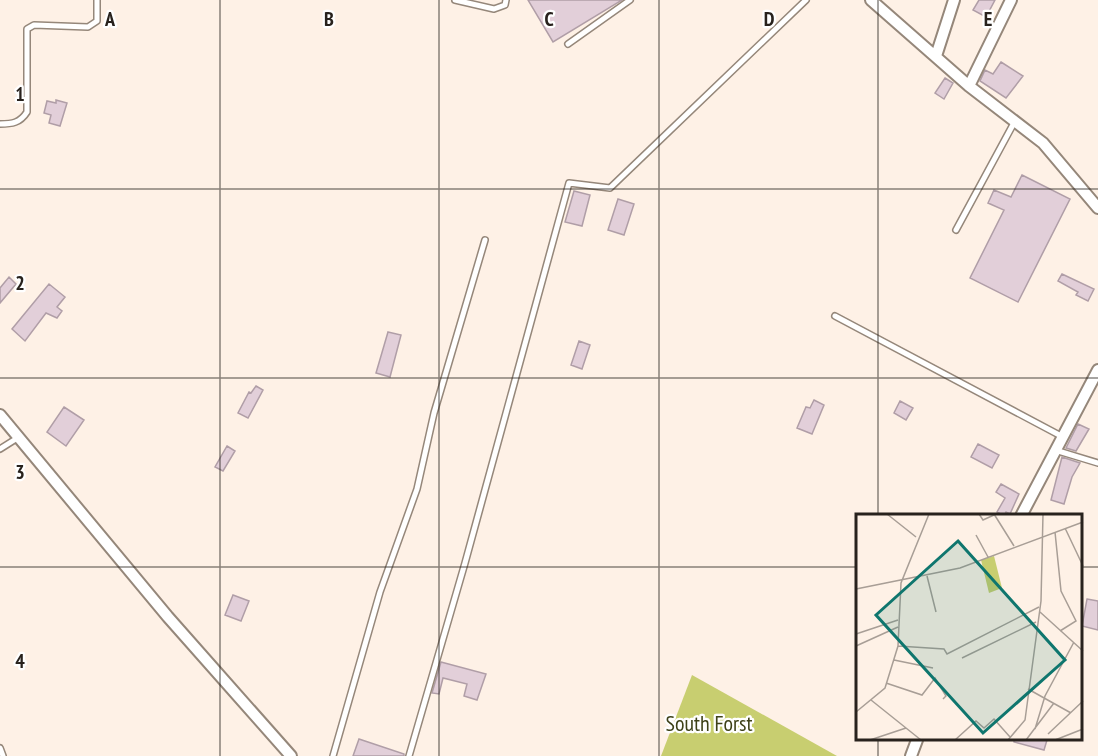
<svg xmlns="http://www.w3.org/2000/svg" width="1098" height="756" font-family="'PT Sans Narrow',sans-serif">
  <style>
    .green { fill: #c8ce70 }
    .building { fill: #e2cfd9; stroke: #b09ea7; stroke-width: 1.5 }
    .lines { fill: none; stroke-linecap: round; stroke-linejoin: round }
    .lane-casing { stroke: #95877a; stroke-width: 8 }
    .street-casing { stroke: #95877a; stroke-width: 14 }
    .lane { stroke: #fff; stroke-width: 5 }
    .street { stroke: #fff; stroke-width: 10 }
    .grid { fill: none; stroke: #28221d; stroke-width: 1.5; stroke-opacity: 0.55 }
    .labels { text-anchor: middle; stroke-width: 4.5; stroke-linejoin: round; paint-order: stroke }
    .park-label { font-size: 22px; fill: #3e4118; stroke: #fff }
    .inset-road { fill: none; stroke: #a89e96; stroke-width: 1.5 }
    .view { fill: #0f766e; fill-opacity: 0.15; stroke: #0f766e; stroke-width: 3 }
    .inset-edge { fill: none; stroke: #28221d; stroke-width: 3 }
    .grid-label { font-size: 20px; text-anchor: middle; font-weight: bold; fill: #28221d; stroke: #fff; stroke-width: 4.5; stroke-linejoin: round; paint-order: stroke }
  </style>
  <rect width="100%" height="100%" fill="#fef1e6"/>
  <path class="green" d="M692,675L837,756H661Z"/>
  <path class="building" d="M528,0H622L553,42Z
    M979,0H995L986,17L973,10Z
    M1001,62L1023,76L1006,98L980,81L985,70L993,74Z
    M945,78L953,83L944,99L935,93Z
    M56,100L67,103L60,126L49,123L51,115L44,113L47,101L56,103Z
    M1022,175L1070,199L1018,302L970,278L1004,210L988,203L994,190L1011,197Z
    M574,191L590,195L582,226L565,222Z
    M618,199L634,204L624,235L608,230Z
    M1062,274L1094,289L1088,301L1076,295L1078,292L1058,281Z
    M9,277L16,284L0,303V288Z
    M49,284L65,297L57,307L62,311L57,318L46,313L25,341L12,329Z
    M388,332L401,335L390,377L376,373Z
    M579,341L590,345L582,369L571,365Z
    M256,386L263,390L248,418L238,413L249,392L251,393Z
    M814,400L824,405L812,434L797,428L806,407L810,408Z
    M900,401L913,408L906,420L894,413Z
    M64,407L84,420L66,446L47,432Z
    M1078,424L1089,429L1076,451L1066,448Z
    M978,444L999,455L992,468L971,457Z
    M227,446L235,451L223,471L215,467Z
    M1062,457L1080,463L1072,477L1064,504L1051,500Z
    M1001,484L1019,494L1010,514L1006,512L1004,516L997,512L1005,498L996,492Z
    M233,595L249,601L241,621L225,615Z
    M1087,599L1098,601V630L1082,626Z
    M441,662L486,674L477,700L464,696L467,684L443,678L439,694L432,693Z
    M359,739L404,754V756H353Z
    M1014,740H1047L1044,750L1014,742Z"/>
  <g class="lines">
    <defs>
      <path id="lane" d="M455,0L494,9L505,5L506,0
        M568,44L630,0
        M0,124C12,124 20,123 27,112V29L34,25L88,27L97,21V0
        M956,230L1015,121
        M835,316L1063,437
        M0,449L19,437
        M1055,450L1098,463
        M0,748L3,756
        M333,756L380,592L417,489L434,413L485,240
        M409,756L465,563L569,183L610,188L806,0"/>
      <path id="street" d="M871,0L969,86L1043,143L1098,208
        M936,56L954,0
        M969,86L1011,0
        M0,415L168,617L291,756
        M1021,516L1098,370
        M911,756L917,740"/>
    </defs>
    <use href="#lane" class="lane-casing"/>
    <use href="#street" class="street-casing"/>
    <use href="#lane" class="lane"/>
    <use href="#street" class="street"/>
  </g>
  <path class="grid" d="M220,0V756M439,0V756M659,0V756M878,0V516M0,189H1098M0,378H1098M0,567H858M1082,567H1098M878,740V756"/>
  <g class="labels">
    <g class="park-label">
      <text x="709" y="731">South Forst</text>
    </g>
  </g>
  <g transform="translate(856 514)">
    <rect width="226" height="226" fill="#fef1e6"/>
    <path d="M138,42L146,74L133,79L125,46Z" fill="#c8ce70"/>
    <path class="inset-road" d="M31,0L60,23M123,0L127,6L138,1M138,0L158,32M209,14L227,52M199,18L205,77L220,107L204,117M120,21L132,43M71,62L80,98M0,75L104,54L227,8M184,98L227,137M0,120L42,106M0,132L42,113M42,132L88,135L91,140L183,93M106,144L180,108M38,146L77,154M30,169L66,181L79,164L90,182L87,185M172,175L215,199M15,186L65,226M0,198L29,174L42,132L45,69L73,0M179,215L189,182L218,128M192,220L227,187M14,226L50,214M99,226L120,207L128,214L138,205L154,223M152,226L169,206L185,87L187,0M170,226L198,189M199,226L227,215"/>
    <path class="view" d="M102,27L209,146L127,219L20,101Z"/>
    <rect width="226" height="226" class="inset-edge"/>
  </g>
  <g class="grid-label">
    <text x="110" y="26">A</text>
    <text x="329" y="26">B</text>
    <text x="549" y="26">C</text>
    <text x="769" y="26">D</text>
    <text x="988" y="26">E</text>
    <text x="20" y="101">1</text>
    <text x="20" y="290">2</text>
    <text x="20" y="479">3</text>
    <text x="20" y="668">4</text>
  </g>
</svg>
